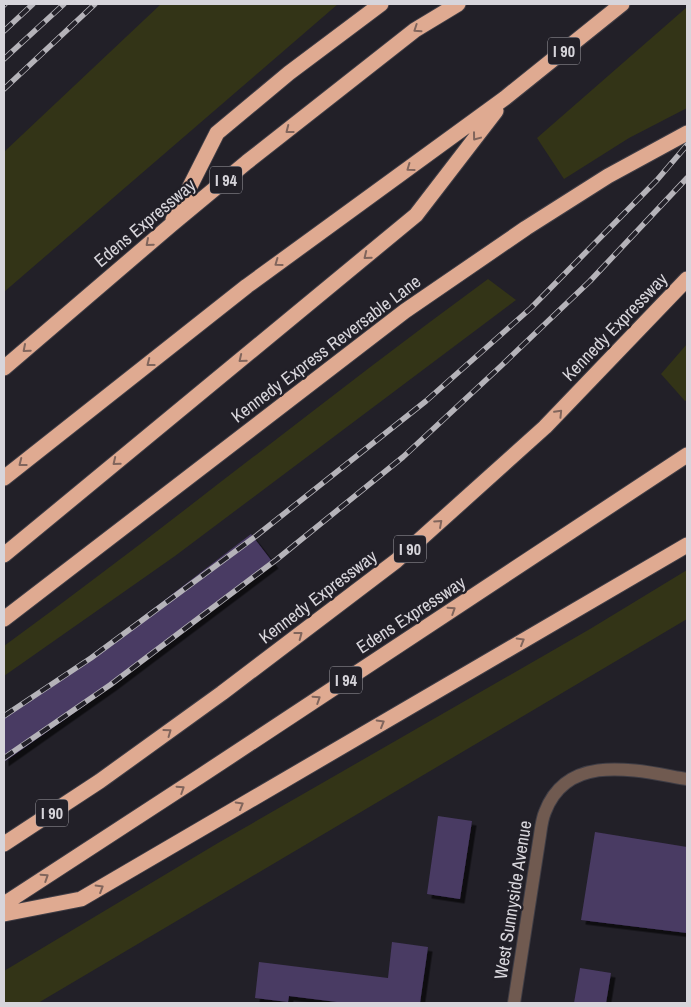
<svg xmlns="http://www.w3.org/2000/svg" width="691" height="1007" font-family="'Archivo Narrow',sans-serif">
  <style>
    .green { fill: #333417 }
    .building { fill: #493a64; filter: url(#shadow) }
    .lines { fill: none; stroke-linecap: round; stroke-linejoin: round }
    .minor-casing { stroke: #3f3d45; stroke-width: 14 }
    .motorway-casing { stroke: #3f3d45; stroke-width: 17 }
    .minor { stroke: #705a50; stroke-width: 12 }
    .motorway { stroke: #dfaa91; stroke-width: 15 }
    .rail-casing { stroke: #b5b3b9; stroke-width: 5.5 }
    .rail { stroke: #222028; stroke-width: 4; stroke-dasharray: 11; stroke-linecap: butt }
    .oneway { stroke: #80655c }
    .labels { text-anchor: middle; stroke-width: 4.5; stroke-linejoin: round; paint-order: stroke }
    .shield { fill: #222028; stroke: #a19fa5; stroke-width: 1 }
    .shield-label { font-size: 16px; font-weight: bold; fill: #d7d5db }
    .street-label { font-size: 18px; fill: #d7d5db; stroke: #222028 }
  </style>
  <defs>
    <filter id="shadow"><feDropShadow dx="4.5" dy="4.5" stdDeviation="0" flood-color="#0009"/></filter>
  </defs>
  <rect width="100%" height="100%" fill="#222028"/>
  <path class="green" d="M161,4H338L4,292V152Z
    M687,7V108L629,138L564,179L537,138Z
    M488,279L516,300L175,556L4,676V646C167,527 324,399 488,279Z
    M687,344V400L685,401L661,374Z
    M687,570V619L38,1003H4V971L218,843L590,629Z"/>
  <path class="building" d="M251,534L274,564L112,686L4,762V714L90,657Z
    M438,816L472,821L460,899L427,894Z
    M595,832L687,847V933L581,920Z
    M392,942L428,947L420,1003H345L289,996L288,1002L255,998L259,962L388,978Z
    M580,968L611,973L606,1003H574Z"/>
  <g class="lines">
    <defs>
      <path id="minor" d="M514,1003L540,835C541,828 542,819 545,812C568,751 638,771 687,779"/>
      <path id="motorway" d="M173,220L217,133L289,73L381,4
        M4,368L171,225L247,162L415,30L458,4
        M4,478L247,286L505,98L622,4
        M4,555L416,215L496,111
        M4,619L405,311L526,228L608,176L687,133
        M4,844L100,781L222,693L396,561L545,427L687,279
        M4,904L202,775L687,455
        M4,914L81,899L687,545"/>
    </defs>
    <use href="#minor" class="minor-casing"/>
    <use href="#motorway" class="motorway-casing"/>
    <use href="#minor" class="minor"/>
    <use href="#motorway" class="motorway"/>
    <defs>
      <path id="rail" d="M4,5L5,4
        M4,31L33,4
        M4,59L64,4
        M4,89L95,4
        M4,716L91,658L256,536L426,401L531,308L657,180L687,145
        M4,758L110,685L276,560L403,457L501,366L590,281L687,178"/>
    </defs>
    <use href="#rail" class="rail-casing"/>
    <use href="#rail" class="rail"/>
  </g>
  <defs><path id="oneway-chevron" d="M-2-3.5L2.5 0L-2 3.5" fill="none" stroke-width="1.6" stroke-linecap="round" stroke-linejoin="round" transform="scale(1.25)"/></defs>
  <g class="oneway">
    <use href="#oneway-chevron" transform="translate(417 29) rotate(146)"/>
    <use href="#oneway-chevron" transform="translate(289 130) rotate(142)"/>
    <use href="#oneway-chevron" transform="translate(476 137) rotate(127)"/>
    <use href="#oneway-chevron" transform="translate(410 168) rotate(144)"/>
    <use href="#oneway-chevron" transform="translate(149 243) rotate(139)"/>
    <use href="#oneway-chevron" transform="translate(367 256) rotate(141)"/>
    <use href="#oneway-chevron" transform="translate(278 263) rotate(144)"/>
    <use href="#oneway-chevron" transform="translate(26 349) rotate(139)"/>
    <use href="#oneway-chevron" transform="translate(242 359) rotate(141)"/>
    <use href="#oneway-chevron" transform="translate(150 363) rotate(142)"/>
    <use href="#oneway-chevron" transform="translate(559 413) rotate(-46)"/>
    <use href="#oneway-chevron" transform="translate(116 462) rotate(141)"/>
    <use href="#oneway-chevron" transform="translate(22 463) rotate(142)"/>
    <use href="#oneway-chevron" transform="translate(439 523) rotate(-42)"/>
    <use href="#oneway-chevron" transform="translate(452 610) rotate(-33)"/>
    <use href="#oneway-chevron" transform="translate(299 635) rotate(-37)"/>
    <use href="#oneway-chevron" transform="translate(521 641) rotate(-30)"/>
    <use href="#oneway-chevron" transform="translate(317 699) rotate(-33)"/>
    <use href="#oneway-chevron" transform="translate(381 723) rotate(-30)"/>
    <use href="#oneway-chevron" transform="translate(168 732) rotate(-36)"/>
    <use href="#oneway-chevron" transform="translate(181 789) rotate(-33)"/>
    <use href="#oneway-chevron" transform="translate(240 805) rotate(-30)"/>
    <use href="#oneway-chevron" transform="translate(45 877) rotate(-33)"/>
    <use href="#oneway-chevron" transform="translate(100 888) rotate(-31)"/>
  </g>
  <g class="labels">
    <g class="shield">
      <rect x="548" y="37.5" width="32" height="27" rx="4"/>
      <rect x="210" y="166.5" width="32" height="27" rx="4"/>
      <rect x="394" y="535.5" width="32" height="27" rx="4"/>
      <rect x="330" y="666.5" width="32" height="27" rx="4"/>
      <rect x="36" y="799.5" width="32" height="27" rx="4"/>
    </g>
    <g class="shield-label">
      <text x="564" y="57">I 90</text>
      <text x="226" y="186">I 94</text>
      <text x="410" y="555">I 90</text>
      <text x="346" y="686">I 94</text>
      <text x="52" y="819">I 90</text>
    </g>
    <g class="street-label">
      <text transform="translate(145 223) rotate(-40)" y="6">Edens Expressway</text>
      <text transform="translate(615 327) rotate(-46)" y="6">Kennedy Expressway</text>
      <text transform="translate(326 349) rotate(-37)" y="6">Kennedy Express Reversable Lane</text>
      <text transform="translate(318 597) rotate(-37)" y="6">Kennedy Expressway</text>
      <text transform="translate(411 615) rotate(-33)" y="6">Edens Expressway</text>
      <text transform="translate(513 900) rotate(-81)" y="6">West Sunnyside Avenue</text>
    </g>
  </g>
  <rect width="691" height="1007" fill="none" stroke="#d7d5db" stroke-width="10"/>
</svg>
